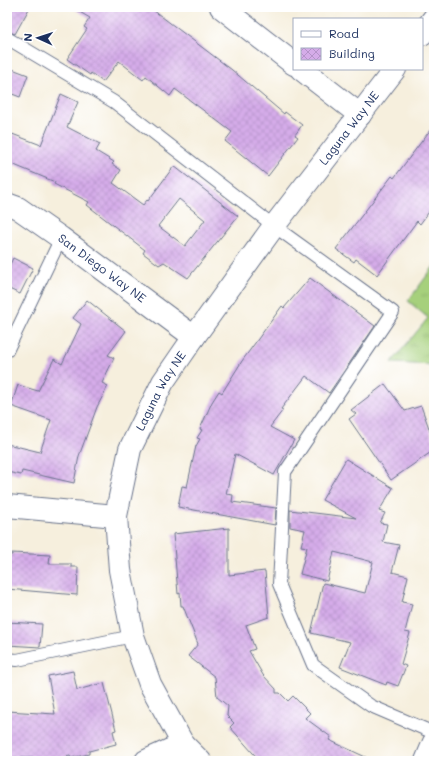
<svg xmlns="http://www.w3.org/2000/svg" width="441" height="768" font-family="Mali,sans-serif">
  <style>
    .park { fill: url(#park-tufts); stroke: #60806d }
    .building { fill: url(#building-cross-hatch); fill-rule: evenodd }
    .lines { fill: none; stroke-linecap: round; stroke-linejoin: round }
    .lane-casing { stroke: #68728a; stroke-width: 14 }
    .street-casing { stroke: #68728a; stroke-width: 24 }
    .secondary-casing { stroke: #68728a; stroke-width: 24 }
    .lane { stroke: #fff; stroke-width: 12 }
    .street { stroke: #fff; stroke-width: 22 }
    .secondary { stroke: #fff; stroke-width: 22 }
    .labels { text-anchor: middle; stroke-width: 3; stroke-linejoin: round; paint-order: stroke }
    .street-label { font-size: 12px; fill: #1b2f5e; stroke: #fff }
  </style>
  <defs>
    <pattern id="park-tufts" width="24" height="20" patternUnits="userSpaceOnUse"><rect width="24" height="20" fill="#a6d07c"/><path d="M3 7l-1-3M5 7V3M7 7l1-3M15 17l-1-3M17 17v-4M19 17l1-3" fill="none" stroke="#8eb36e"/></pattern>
    <pattern id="building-cross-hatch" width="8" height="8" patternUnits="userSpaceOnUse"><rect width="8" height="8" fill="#d5ace9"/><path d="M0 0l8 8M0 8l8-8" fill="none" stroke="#b694ca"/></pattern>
  </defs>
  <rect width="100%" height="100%" fill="#fff"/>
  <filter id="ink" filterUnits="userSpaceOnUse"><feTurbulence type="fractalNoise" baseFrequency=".025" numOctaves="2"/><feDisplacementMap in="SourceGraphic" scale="8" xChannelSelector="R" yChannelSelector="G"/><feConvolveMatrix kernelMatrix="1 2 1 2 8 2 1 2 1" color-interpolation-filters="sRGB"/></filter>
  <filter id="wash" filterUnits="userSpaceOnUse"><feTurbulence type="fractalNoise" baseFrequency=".012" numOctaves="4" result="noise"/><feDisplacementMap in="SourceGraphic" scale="16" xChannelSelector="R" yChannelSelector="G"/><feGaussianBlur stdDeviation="0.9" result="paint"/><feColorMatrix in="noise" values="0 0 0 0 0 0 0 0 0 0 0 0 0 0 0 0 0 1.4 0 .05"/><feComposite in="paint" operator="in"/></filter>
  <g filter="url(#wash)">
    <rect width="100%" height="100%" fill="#f6efdd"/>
    <path class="park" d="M434,266V365L391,363L428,318L408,301Z"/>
    <g id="blocks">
      <path class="building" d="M7,7H30L15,34L7,31Z
        M71,7H149L232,70L284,114L285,112L302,125L295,135L298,137L268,176L225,141L232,132L175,89L170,96L146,76L143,80L119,61L103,82L91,73L90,75L67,59L87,29L84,27L90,18Z
        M7,67L28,75L20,97L7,92Z
        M61,94L78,102L67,127L100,144L96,151L114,162L112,164L121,170L113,183L143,205L147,200L148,201L174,166L238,216L188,278L164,262L159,265L143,253L145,250L87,205L89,202L54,184L55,182L7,162V132L41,145ZM179,199L205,220L185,246L158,226Z
        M434,125V205L420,224L417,221L377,275L356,259L354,262L336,249L392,176L394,178Z
        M13,258L33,268L20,294L7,288V271Z
        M310,278L375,326L329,393L306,376L281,409L283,410L270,427L294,440L274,475L235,454L226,494L233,495L232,502L276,508L275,525L178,507L182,486L187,487L196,446L200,439L197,438L202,430L200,429L212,402L219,391L222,393L242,361L282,306L284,308Z
        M87,300L126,331L108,355L114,358L102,383L108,386L97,407L79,456L74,483L22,471L21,475L7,472V444L40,452L51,420L11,406L18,385L38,391L54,359L62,364L81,324L73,318Z
        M385,384L405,411L421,406L434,442V450L391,480L349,419L356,414L351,410Z
        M346,459L393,488L379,511L385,513L380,523L387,524L383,542L399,545L392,572L408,576L402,602L412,604L405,632L410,633L401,664L406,666L398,686L387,682L386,685L340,667L350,642L311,633L323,583L365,593L373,562L334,552L327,581L300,574L307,547L301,546L305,530L290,527V510L356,518L322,500Z
        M229,528V575L265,571L269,617L246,625L255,649L249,651L263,675L276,689V693H280L288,701L293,696L310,713L305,718L331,737L329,740L374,761H260L230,727L234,723L227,716L228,706L217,697L215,677L188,656L198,644L183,606H181L180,593L178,594L173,534Z
        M12,553L50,555L49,564H71V567H78L77,595L7,589V555H12Z
        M7,622L42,624L40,647L7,645Z
        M73,671L77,690L104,683L116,730L113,731L116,744L89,751V754L71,758L70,756L61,758H7V711L55,714L48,676Z"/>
    </g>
  </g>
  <g filter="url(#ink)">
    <use href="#blocks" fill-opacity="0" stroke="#68728a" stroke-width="1"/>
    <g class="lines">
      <defs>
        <path id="lane" d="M7,38L114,102L274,226L393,312L285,472L279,584L313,665L371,706L434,733
          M7,351L61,238
          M7,659L17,660L133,636"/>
        <g id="street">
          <path d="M221,7L294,64"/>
          <path d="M301,69L360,115"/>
          <path id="s1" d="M7,204L18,208L61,238L194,337"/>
          <path d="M7,506L116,516"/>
          <path d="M146,761L183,744"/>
          <path d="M426,761L434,742"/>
        </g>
        <g id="secondary">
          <path d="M422,34L434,18"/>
          <path id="s2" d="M200,761L183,744L150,684L133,636L120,570L116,516L130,449L163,382L194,337L274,226L395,69"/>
        </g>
      </defs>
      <use href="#lane" class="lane-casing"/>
      <use href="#street" class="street-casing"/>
      <use href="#secondary" class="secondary-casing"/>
      <use href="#lane" class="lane"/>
      <use href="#street" class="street"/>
      <use href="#secondary" class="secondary"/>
    </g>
  </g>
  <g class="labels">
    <g class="street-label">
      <text dy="4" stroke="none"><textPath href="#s2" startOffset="723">Laguna Way NE</textPath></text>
      <text dy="4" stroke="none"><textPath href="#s1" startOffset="115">San Diego Way NE</textPath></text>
      <text dy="4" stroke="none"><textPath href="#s2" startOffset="399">Laguna Way NE</textPath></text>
    </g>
  </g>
  <rect width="441" height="768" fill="none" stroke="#fff" stroke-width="24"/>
  <rect x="293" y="18" width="130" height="52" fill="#ffffff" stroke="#a4acbf"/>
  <rect x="301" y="31" width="20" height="6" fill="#ffffff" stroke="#a4acbf"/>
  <text x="329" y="38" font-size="12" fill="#1b2f5e">Road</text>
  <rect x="301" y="48" width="20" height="12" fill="url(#building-cross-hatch)" stroke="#a4acbf"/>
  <text x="329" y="58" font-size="12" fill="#1b2f5e">Building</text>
  <g transform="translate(38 38) rotate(273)" stroke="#ffffff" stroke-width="3" paint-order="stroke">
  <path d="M0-3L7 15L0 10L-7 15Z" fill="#1b2f5e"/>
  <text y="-6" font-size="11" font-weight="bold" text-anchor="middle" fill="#1b2f5e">N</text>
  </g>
</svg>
